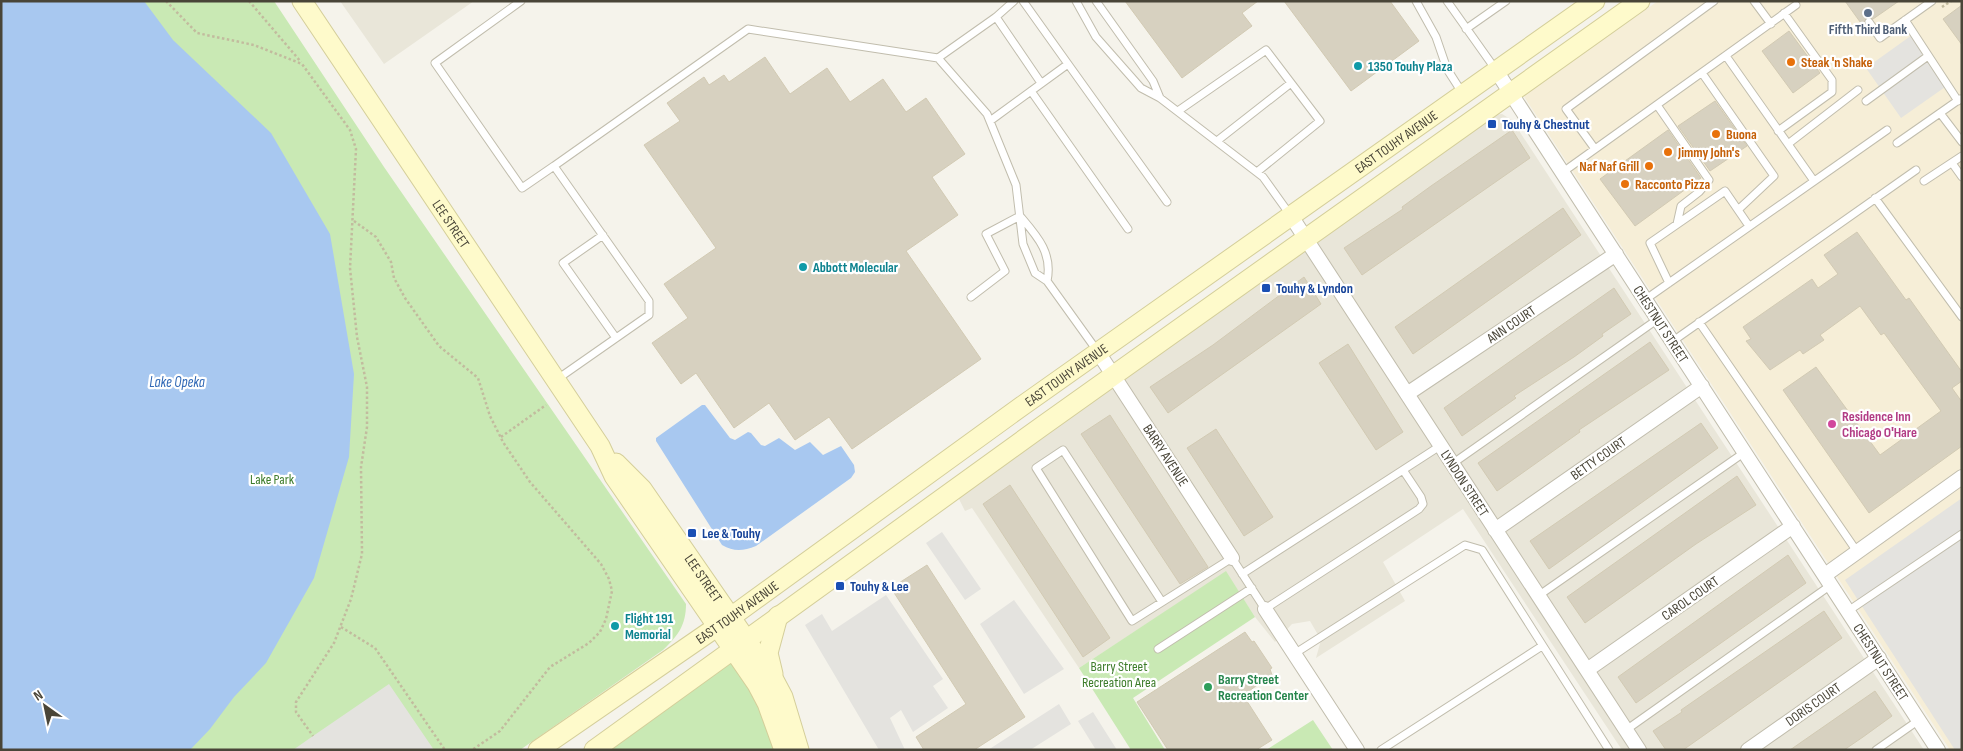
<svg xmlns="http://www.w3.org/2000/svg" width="1963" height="751" font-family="'Sofia Sans Condensed',sans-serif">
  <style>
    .residential { fill: #e9e6d9 }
    .commercial { fill: #f6eed7 }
    .green { fill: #c9e9b4 }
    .parking { fill: #e4e3df }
    .water { fill: #a8c8f0 }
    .building { fill: #d7d1c0; stroke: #d2cab3 }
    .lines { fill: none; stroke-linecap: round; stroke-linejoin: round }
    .lane-casing { stroke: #c1bdad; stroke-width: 9 }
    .street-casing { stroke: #c1bdad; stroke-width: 16 }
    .secondary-casing { stroke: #d4ce9a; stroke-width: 21 }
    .path { stroke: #c2bb9e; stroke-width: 2.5; stroke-dasharray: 2.5 2.5; stroke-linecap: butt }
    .lane { stroke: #fff; stroke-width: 7 }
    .street { stroke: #fff; stroke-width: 14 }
    .secondary { stroke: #fefacb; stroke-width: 19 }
    .service-dot { fill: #5c6f8a; stroke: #fff; stroke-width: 2 }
    .food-dot { fill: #e8710a; stroke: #fff; stroke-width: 2 }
    .culture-dot { fill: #0f9aa8; stroke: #fff; stroke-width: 2 }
    .transit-dot { fill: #1a4fb4; stroke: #fff; stroke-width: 2 }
    .hotel-dot { fill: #d1479c; stroke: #fff; stroke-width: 2 }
    .leisure-dot { fill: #2e9e5b; stroke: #fff; stroke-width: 2 }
    .labels { text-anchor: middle; stroke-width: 4.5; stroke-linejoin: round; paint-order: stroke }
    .service-label { font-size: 14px; font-weight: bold; fill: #4e5e75; stroke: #fff }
    .food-label { font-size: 14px; font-weight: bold; fill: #c56008; stroke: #fff; text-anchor: start }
    .culture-label { font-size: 14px; font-weight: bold; fill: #0d838f; stroke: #fff; text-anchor: start }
    .transit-label { font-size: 14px; font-weight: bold; fill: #164399; stroke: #fff; text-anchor: start }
    .street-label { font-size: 14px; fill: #494538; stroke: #fff }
    .hotel-label { font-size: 14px; font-weight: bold; fill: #b23c85; stroke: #fff; text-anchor: start }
    .park-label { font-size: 14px; fill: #3d7c2b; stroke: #fff }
    .leisure-label { font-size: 14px; font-weight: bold; fill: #27864d; stroke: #fff; text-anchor: start }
    .water-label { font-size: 15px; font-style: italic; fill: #3169b6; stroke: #fff }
  </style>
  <rect width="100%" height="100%" fill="#f5f3eb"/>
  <path class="residential" d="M340,1H474L384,64Z
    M1502,114L1512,120L1924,750H1622L1463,509L1383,562L1405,601L1316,658L1321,640L1310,621L1292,624L1275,642L1255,617L1226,572L1079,668L972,508L965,511L958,497L1493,115Z"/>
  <path class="commercial" d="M1658,1H1962V750H1950L1523,95Z"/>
  <path class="green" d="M1,1H274L384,167L686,604C686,625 678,636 663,650L520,750H1Z
    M1226,571L1255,617L1133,698L1165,750H1131L1079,668Z
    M730,660L755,696L776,750H605Z
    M1313,720L1333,750H1266Z"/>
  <path class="parking" d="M1912,35L1948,85L1901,118L1866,68Z
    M1962,498V750H1955L1845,580Z
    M942,532L981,589L965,600L926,543Z
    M886,595L943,679L933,686L948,708L913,732L901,710L890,718L905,750H879L805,625L822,614L832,631Z
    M1014,600L1064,669L1024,694L980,624Z
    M389,684L434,750H293L313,736Z
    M1059,704L1071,724L1030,750H988Z
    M1093,712L1117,750H1096L1078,721Z"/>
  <path class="water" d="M1,1H144L173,40L271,133L330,234L354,374L349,457L314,578L266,663L234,697L210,729L190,750H1Z
    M702,405H705L730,438L735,440L748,432L751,433L761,445L765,446L779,438L795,450L810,442L823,455L841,446L854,465L855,472L851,478L756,546C743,551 734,552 722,545L656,441V438Z"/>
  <path class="building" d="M1125,1H1258L1242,13L1252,26L1182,78Z
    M1284,1H1390L1419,41L1351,91Z
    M1845,1H1899L1873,19L1866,18L1863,26Z
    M1962,5V45L1943,19Z
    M1789,31L1820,73L1793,93L1762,51Z
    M765,57L790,94L827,68L850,102L883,79L906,112L926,98L965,154L932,177L958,215L906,251L981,359L852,449L829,417L795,440L769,403L734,428L696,373L681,384L652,343L688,318L664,284L716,248L644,145L680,121L667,103L704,77L709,85L724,75L729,82Z
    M1715,101L1747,146L1710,171L1678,126Z
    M1512,130L1530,158L1362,275L1344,248L1403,209L1402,207L1431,186Z
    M1668,130L1701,178L1635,226L1600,179Z
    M1563,208L1581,235L1413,354L1395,327Z
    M1857,232L1906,300L1909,298L1962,372V381L1952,388L1962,402V446L1869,513L1783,390L1816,367L1880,455L1941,411L1884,333L1881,335L1860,306L1820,335L1824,340L1803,354L1800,350L1770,370L1746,341L1751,339L1743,327L1812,279L1818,288L1838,274L1824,255Z
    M1304,277L1321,304L1168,413L1150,387L1213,345Z
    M1614,288L1631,314L1602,334L1603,336L1574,357L1514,396L1516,398L1462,436L1444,408Z
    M1650,342L1669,370L1579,430L1580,432L1497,491L1478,463Z
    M1348,344L1403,432L1376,450L1319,363Z
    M1110,415L1208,567L1180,584L1081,434Z
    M1701,423L1718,448L1549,569L1530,541Z
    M1216,429L1273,517L1244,536L1187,448Z
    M1737,476L1756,505L1696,544L1585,623L1567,597Z
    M1010,485L1110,638L1083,657L983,504Z
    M1788,555L1806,583L1636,703L1618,677Z
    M927,565L1025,717L974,750H924L916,737L966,704L891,588Z
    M1824,611L1842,638L1683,750H1666L1653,731L1682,712L1681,710Z
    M1245,632L1252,642L1254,641L1272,668L1270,669L1272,675L1243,695L1272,740L1256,750H1168L1137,702Z
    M1875,691L1892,716L1863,737L1844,750H1790Z"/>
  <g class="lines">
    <defs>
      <path id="lane" d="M521,1L435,63L522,188L554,166L649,301V315L556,380
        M1023,1L1068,64
        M1076,1L1096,37L1141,88L1160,98L1263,177L1291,216
        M1096,1L1153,81L1160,98
        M1416,1L1436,37L1447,69L1463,94
        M1447,1L1496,70
        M1754,1L1771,24
        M996,17L1041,83
        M1905,20L1958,101
        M1869,22L1880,38L1932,1
        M1466,29L1506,1
        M1726,56L1814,181
        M938,58L996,17L1014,1
        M1702,73L1774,176L1739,209
        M1031,91L1128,229
        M1866,101L1928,56
        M1657,105L1709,180L1699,192L1681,206L1677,224
        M1178,111L1266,50L1320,121L1257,172
        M1940,113L1962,142
        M990,121L1068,64L1167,202
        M1778,131L1832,92V80L1784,13
        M1217,141L1291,83
        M1897,143L1960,99
        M1788,144L1858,90
        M1595,149L1566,109L1714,1
        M1952,163L1962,177
        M554,166L748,29L938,58L987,114L1016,185L1023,244L1035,273L1047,281L1098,352
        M1563,172L1796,5
        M1924,181L1962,156
        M1875,198L1962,317
        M1020,216C1037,236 1053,253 1047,281
        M603,235L563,263L616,338
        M1669,283L1650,243L1725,191L1749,226
        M971,297L1005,271L986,234L1020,216
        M1646,299L1887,130
        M1699,322L1858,553
        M1673,341L1916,170
        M1452,464L1658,319
        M1242,574L1440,446
        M1538,596L1745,452
        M1162,602L1063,450L1036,468L1132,621L1232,558L1265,609L1419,509L1423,504L1421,497L1403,470
        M1848,611L1962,534
        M1158,649L1252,588
        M1294,654L1465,545L1482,550L1609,750
        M1626,730L1831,585
        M1381,750L1542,646
        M1876,750L1919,720"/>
      <path id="street" d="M1497,72L1938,750
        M1291,216L1639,750
        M1098,352L1232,558
        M1407,394L1616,254
        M1495,530L1702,386
        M1825,575L1962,477
        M1265,609L1357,750
        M1587,670L1793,526
        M1748,750L1879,658"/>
      <g id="secondary">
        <path id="s1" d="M302,1L600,446L614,476L757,684L767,703L784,750"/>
        <path id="s2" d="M616,463L642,489L774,680L783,697L799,750"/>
        <path d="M773,674L768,653L778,616"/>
        <path id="s3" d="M538,750L731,617L1022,406L1595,1"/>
        <path d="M594,750L1041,427L1640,1"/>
      </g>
    </defs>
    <use href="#lane" class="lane-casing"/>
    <use href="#street" class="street-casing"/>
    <use href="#secondary" class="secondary-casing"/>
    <path class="path" d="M166,1L197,33L254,45L302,64L350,130L356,149L350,268L357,337L367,387V427L361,467L362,554L351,599L334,643L296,702V712L313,736
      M249,1L301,62
      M1942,7L1951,1
      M354,221L376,237L391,262L394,278L405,298L439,346L478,378L490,416L503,442L530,482L601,564L609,579L612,591L606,619L600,632L589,643L550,667L500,731L472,750
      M501,437L546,405
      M341,627L375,648L445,750"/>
    <use href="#lane" class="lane"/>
    <use href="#street" class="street"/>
    <use href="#secondary" class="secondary"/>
  </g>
  <circle class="service-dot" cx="1868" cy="13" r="5"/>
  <g class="food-dot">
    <circle cx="1791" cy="62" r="5"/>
    <circle cx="1716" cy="134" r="5"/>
    <circle cx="1668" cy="152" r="5"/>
    <circle cx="1649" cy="166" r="5"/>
    <circle cx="1625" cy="184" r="5"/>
  </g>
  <g class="culture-dot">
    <circle cx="1358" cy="66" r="5"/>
    <circle cx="803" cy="267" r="5"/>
    <circle cx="615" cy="626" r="5"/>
  </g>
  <g class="transit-dot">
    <rect x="1487" y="119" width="10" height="10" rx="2.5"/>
    <rect x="1261" y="283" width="10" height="10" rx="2.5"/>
    <rect x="687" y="528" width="10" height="10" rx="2.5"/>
    <rect x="835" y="581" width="10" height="10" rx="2.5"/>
  </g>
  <circle class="hotel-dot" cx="1832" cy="424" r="5"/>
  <circle class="leisure-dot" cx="1208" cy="687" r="5"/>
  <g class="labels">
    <g class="service-label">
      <text x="1868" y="34">Fifth Third Bank</text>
    </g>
    <g class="food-label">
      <text x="1801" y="67">Steak 'n Shake</text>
      <text x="1726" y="139">Buona</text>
      <text x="1678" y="157">Jimmy John's</text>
      <text x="1639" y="171" text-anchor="end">Naf Naf Grill</text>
      <text x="1635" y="189">Racconto Pizza</text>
    </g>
    <g class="culture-label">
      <text x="1368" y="71">1350 Touhy Plaza</text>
      <text x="813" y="272">Abbott Molecular</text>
      <text x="625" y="623">Flight 191<tspan x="625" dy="16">Memorial</tspan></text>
    </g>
    <g class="transit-label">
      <text x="1502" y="129">Touhy &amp; Chestnut</text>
      <text x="1276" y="293">Touhy &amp; Lyndon</text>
      <text x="702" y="538">Lee &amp; Touhy</text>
      <text x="850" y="591">Touhy &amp; Lee</text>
    </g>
    <g class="street-label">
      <text dy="5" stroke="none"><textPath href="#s3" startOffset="1052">EAST TOUHY AVENUE</textPath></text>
      <text dy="5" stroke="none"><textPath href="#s1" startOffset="268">LEE STREET</textPath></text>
      <text transform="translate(1511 324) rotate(-34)" y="5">ANN COURT</text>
      <text transform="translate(1661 324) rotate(57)" y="5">CHESTNUT STREET</text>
      <text dy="5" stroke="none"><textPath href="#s3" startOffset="648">EAST TOUHY AVENUE</textPath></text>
      <text transform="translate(1166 455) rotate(57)" y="5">BARRY AVENUE</text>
      <text transform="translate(1598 458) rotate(-35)" y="5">BETTY COURT</text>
      <text transform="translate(1465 483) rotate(57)" y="5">LYNDON STREET</text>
      <text dy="5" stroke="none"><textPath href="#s2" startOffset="145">LEE STREET</textPath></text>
      <text transform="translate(1690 598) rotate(-35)" y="5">CAROL COURT</text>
      <text dy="5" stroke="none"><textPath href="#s3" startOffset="242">EAST TOUHY AVENUE</textPath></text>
      <text transform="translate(1881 662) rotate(57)" y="5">CHESTNUT STREET</text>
      <text transform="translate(1813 704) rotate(-35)" y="5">DORIS COURT</text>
    </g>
    <g class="hotel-label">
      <text x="1842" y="421">Residence Inn<tspan x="1842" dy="16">Chicago O'Hare</tspan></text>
    </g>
    <g class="park-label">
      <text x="272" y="484">Lake Park</text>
      <text x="1119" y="671">Barry Street<tspan x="1119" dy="16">Recreation Area</tspan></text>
    </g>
    <g class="leisure-label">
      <text x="1218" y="684">Barry Street<tspan x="1218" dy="16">Recreation Center</tspan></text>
    </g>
    <g class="water-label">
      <text x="177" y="387">Lake Opeka</text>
    </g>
  </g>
  <rect width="1963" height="751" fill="none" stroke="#494538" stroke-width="5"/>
  <g transform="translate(45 706) rotate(327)" stroke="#ffffff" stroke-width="4" paint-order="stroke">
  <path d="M0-4L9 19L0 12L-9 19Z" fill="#494538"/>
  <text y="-8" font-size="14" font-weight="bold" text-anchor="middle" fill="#494538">N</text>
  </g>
</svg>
